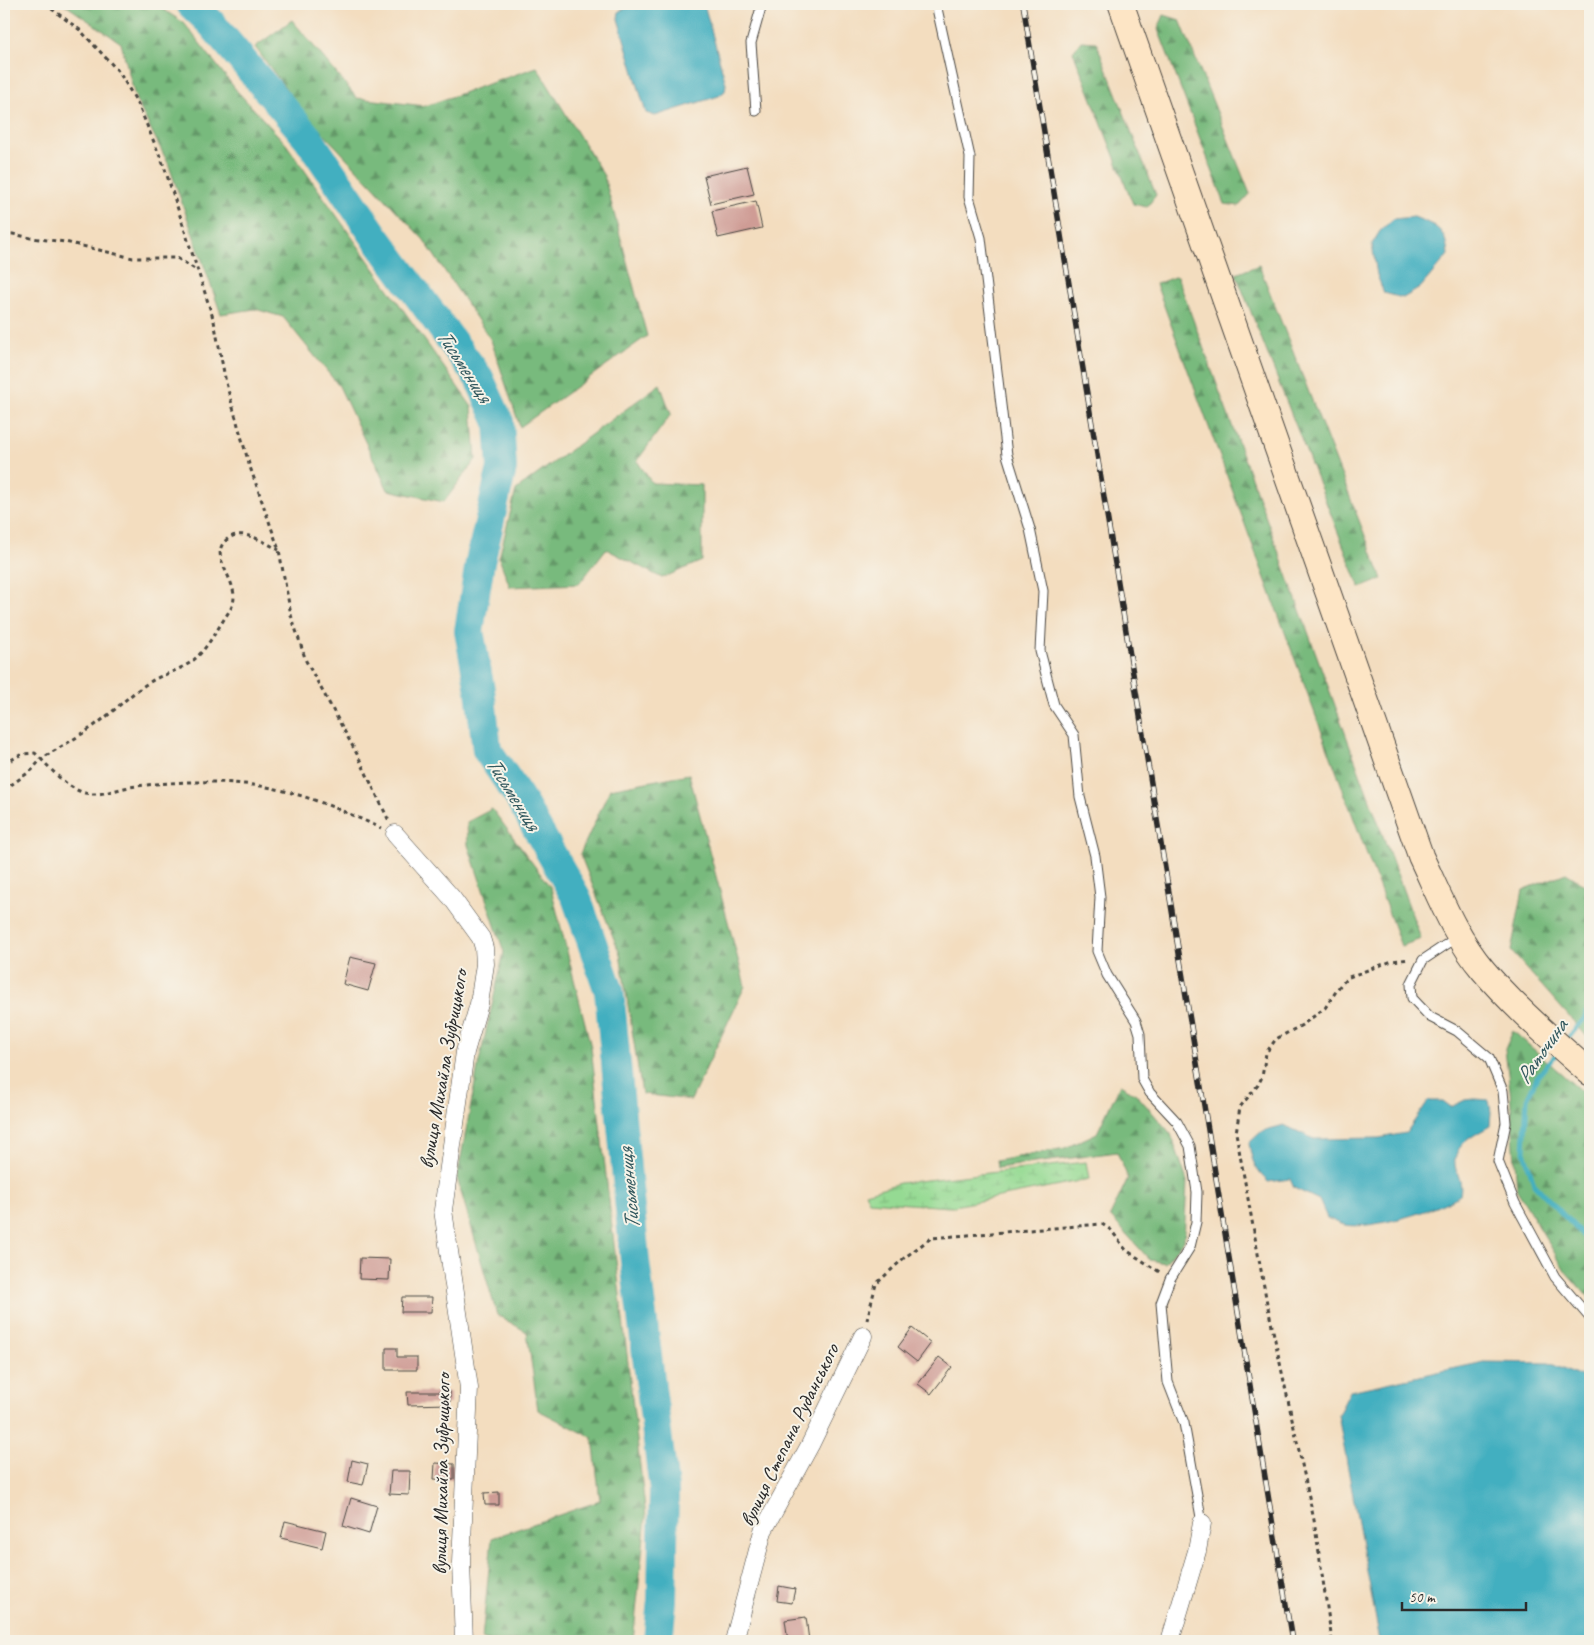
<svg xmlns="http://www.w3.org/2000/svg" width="1594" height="1645" font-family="Caveat,sans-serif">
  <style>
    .forest { fill: url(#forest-firs); stroke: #527254 }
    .wetland { fill: url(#wetland-marsh); stroke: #60825f }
    .water { fill: #42afc0; stroke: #366d76 }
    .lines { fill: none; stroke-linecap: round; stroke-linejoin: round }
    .stream { stroke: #42afc0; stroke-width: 5 }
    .river { stroke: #42afc0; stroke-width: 30 }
    .building { fill: #cf9c95 }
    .lane-casing { stroke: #494641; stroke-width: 11 }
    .street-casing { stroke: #494641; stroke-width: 19 }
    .secondary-casing { stroke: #494641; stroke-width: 27 }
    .path { stroke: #494641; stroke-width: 3; stroke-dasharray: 4 4; stroke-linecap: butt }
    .lane { stroke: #fff; stroke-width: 9 }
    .street { stroke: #fff; stroke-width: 18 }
    .secondary { stroke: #fde5c5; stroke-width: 25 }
    .rail-casing { stroke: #2b2b2b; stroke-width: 5.5 }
    .rail { stroke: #f7f3e8; stroke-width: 4; stroke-dasharray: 11; stroke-linecap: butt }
    .labels { text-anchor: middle; stroke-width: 4; stroke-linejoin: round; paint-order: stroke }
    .street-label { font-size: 21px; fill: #2b2b2b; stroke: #f7f3e8 }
    .water-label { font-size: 22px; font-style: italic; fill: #33595f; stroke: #f7f3e8 }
  </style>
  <defs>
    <pattern id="forest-firs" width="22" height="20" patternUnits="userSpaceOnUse" patternTransform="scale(1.25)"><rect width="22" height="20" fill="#78ba7d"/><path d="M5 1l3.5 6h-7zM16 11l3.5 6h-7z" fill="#639767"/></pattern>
    <pattern id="wetland-marsh" width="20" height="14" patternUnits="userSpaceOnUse" patternTransform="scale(1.25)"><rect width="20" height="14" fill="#95da93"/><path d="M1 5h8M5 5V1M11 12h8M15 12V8" fill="none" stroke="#81bb7f"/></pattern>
  </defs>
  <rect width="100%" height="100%" fill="#f7f3e8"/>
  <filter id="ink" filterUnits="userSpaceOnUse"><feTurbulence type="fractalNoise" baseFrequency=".02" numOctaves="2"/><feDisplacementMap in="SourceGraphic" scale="10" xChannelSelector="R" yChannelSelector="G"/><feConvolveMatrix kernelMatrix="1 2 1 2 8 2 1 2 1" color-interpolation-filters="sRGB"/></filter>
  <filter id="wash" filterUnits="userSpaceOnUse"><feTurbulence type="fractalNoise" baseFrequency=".0096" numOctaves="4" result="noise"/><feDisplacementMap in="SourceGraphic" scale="20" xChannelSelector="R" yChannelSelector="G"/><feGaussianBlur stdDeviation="1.12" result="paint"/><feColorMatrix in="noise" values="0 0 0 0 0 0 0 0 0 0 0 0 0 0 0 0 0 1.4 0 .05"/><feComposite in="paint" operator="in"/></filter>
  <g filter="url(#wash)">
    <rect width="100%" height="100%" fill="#f3ddbf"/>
    <path class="forest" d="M64,4H155L184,23L237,91L286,144L472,407L476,459L444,502L388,490L339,386L283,317L255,309L221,314L168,163L136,100L121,43Z
      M1164,15L1180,20L1250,194L1239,206L1225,204L1158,29Z
      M292,20L357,98L425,106L537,67L604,176L647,336L520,427L491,340L424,240L304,113L255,47Z
      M1081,41L1096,42L1156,195L1147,207L1133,204L1073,51Z
      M1259,265L1382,579L1360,588L1236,274Z
      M1177,276L1421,939L1401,946L1156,284Z
      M660,384L671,414L637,461L652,483L702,485V561L662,578L606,549L579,584L510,587L499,558L516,490Z
      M689,774L745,986L691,1100L642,1094L620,954L580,854L610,789Z
      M492,809L551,888L591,1047L646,1517L633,1641H487L482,1639L492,1538L600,1501L593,1438L538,1410L527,1332L497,1315L457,1178L479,1062L504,952L468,845L467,822Z
      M1566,873L1590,888V1040L1511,951L1523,890Z
      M1513,1031L1590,1099V1299L1566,1272L1517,1190L1510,1090L1505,1049Z
      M1120,1085L1136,1094L1171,1134L1187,1181L1184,1240L1165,1263L1150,1260L1110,1216L1128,1178L1117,1152L997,1168L996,1161L1065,1148L1097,1133Z"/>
    <path class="wetland" d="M1086,1162L1089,1179L949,1207L869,1201L865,1193L900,1183Z"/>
    <path class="water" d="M639,4H704L726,84L725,91L719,96L655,116L646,113L618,19L619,11Z
      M1414,217C1436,226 1446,228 1448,255L1420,288L1403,298L1384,293L1377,275L1372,244L1380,231L1393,219Z
      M1475,1099L1489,1100L1491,1112L1490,1126C1475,1135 1453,1144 1455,1165C1457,1178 1463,1180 1460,1195C1437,1210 1372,1230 1345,1225C1339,1224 1333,1220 1327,1218L1319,1200L1294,1188L1290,1179L1268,1182C1255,1170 1251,1159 1249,1143L1262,1131L1284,1125L1314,1139L1379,1138L1406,1133L1428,1101H1443L1451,1107L1465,1100Z
      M1484,1362L1549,1363L1590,1381V1641H1380L1338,1415L1350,1391Z"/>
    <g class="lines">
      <path class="stream" d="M1565,1042L1584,1019L1590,1006
        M1557,1053L1537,1077L1527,1099L1524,1151L1534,1184L1590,1243"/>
      <path class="river" d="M191,4L210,22L308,138L376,238L479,378L499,422L502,468L480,562L469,631L480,690L487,750L519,797L576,897L609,991L635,1261L664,1489L662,1600L658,1641"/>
    </g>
    <g id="blocks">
      <path class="building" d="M747,166L754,194L711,204L704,176Z
        M756,201L762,228L718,238L712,211Z
        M350,957L376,963L368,991L343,984Z
        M360,1258L390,1259L389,1280L359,1279Z
        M402,1297H432L431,1312H401Z
        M912,1328L931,1343L917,1362L898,1347Z
        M386,1348H397V1357H417V1370H386Z
        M939,1357L952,1367L931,1394L918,1384Z
        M407,1392H450V1404L408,1405Z
        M352,1460L368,1464L363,1485L348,1482Z
        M435,1463L454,1464V1480L434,1479Z
        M391,1471H410L409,1495L389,1494Z
        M499,1492V1505H485L484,1493Z
        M351,1498L377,1506L369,1534L343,1526Z
        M285,1521L326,1531L322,1548L281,1538Z
        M779,1586L795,1589L792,1603L777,1601Z
        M806,1617L809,1641H788L785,1620Z"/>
    </g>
  </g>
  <g filter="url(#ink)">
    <use href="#blocks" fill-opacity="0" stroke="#494641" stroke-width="1"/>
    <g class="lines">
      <defs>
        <path id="lane" d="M936,4L970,157L969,197L981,238L1007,455L1030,529L1043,591L1040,651L1054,705L1074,735L1080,797L1095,856L1100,897L1097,951L1107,975L1136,1021L1140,1034L1142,1079L1150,1093L1177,1122L1190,1146L1197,1192L1196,1222L1190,1247L1170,1279L1161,1303L1168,1382L1184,1423L1202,1523
          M756,111L751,43L762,4
          M1459,936L1423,960L1411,984L1412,998L1430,1017L1457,1031L1489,1058L1503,1091L1506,1123L1498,1161L1515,1203L1555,1277L1590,1318"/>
        <path id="street" d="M395,834L452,898L481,938L484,948L485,964L479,1004L465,1052L443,1210L469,1388L461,1563L464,1641
          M734,1641L763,1531L810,1445L863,1336
          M1170,1641L1197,1551L1202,1523"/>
        <path id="secondary" d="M1121,4L1421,857C1439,895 1455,937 1483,970C1515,1008 1553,1040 1590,1073"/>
      </defs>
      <use href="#lane" class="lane-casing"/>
      <use href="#street" class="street-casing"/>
      <use href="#secondary" class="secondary-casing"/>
      <path class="path" d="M45,4L80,30L119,72L138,104L164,166L214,321L226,383L249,464L279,550L291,615L306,661L357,754L389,821
        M4,232L31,238L65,242L133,258H177L198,271
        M4,764L22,754L35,753L41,759C63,745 88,732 108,715C122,704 134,691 150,682C164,673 184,670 197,657C209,645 220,625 230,610C247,584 202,556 229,538C243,528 266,543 279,550
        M4,790L32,770L41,759C54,772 67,788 85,793C101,797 115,789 130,787C165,782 209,780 244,784C292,788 337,808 381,828
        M867,1320L876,1284L904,1258L931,1238L1102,1224L1111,1230L1126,1250L1161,1273
        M1332,1641L1314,1520L1267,1303L1236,1133L1240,1107L1258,1085L1262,1077L1266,1053L1276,1039L1302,1025L1325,1008L1341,984L1349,977L1392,961L1410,959"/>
      <use href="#lane" class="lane"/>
      <use href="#street" class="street"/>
      <use href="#secondary" class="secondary"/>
      <defs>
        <path id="rail" d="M1023,4L1292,1641"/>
      </defs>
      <use href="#rail" class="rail-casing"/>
      <use href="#rail" class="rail"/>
    </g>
  </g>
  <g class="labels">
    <g class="street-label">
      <text transform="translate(443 1069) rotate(-80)" y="7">вулиця Михайла Зубрицького</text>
      <text transform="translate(789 1435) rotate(-64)" y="7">вулиця Степана Руданського</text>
      <text transform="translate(441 1474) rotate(-89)" y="7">вулиця Михайла Зубрицького</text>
    </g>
    <g class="water-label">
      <text transform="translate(465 365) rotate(57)" y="8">Тисьмениця</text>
      <text transform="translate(514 793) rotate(58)" y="8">Тисьмениця</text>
      <text transform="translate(1541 1051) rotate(-55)" y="8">Раточина</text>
      <text transform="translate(628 1189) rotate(-95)" y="8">Тисьмениця</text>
    </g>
  </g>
  <rect width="1594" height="1645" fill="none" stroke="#f7f3e8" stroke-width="20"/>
  <path d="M1402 1602v8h124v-8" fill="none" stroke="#2b2b2b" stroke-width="2.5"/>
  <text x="1409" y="1602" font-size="15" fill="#2b2b2b" stroke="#f7f3e8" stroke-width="4" paint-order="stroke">50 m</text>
</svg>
